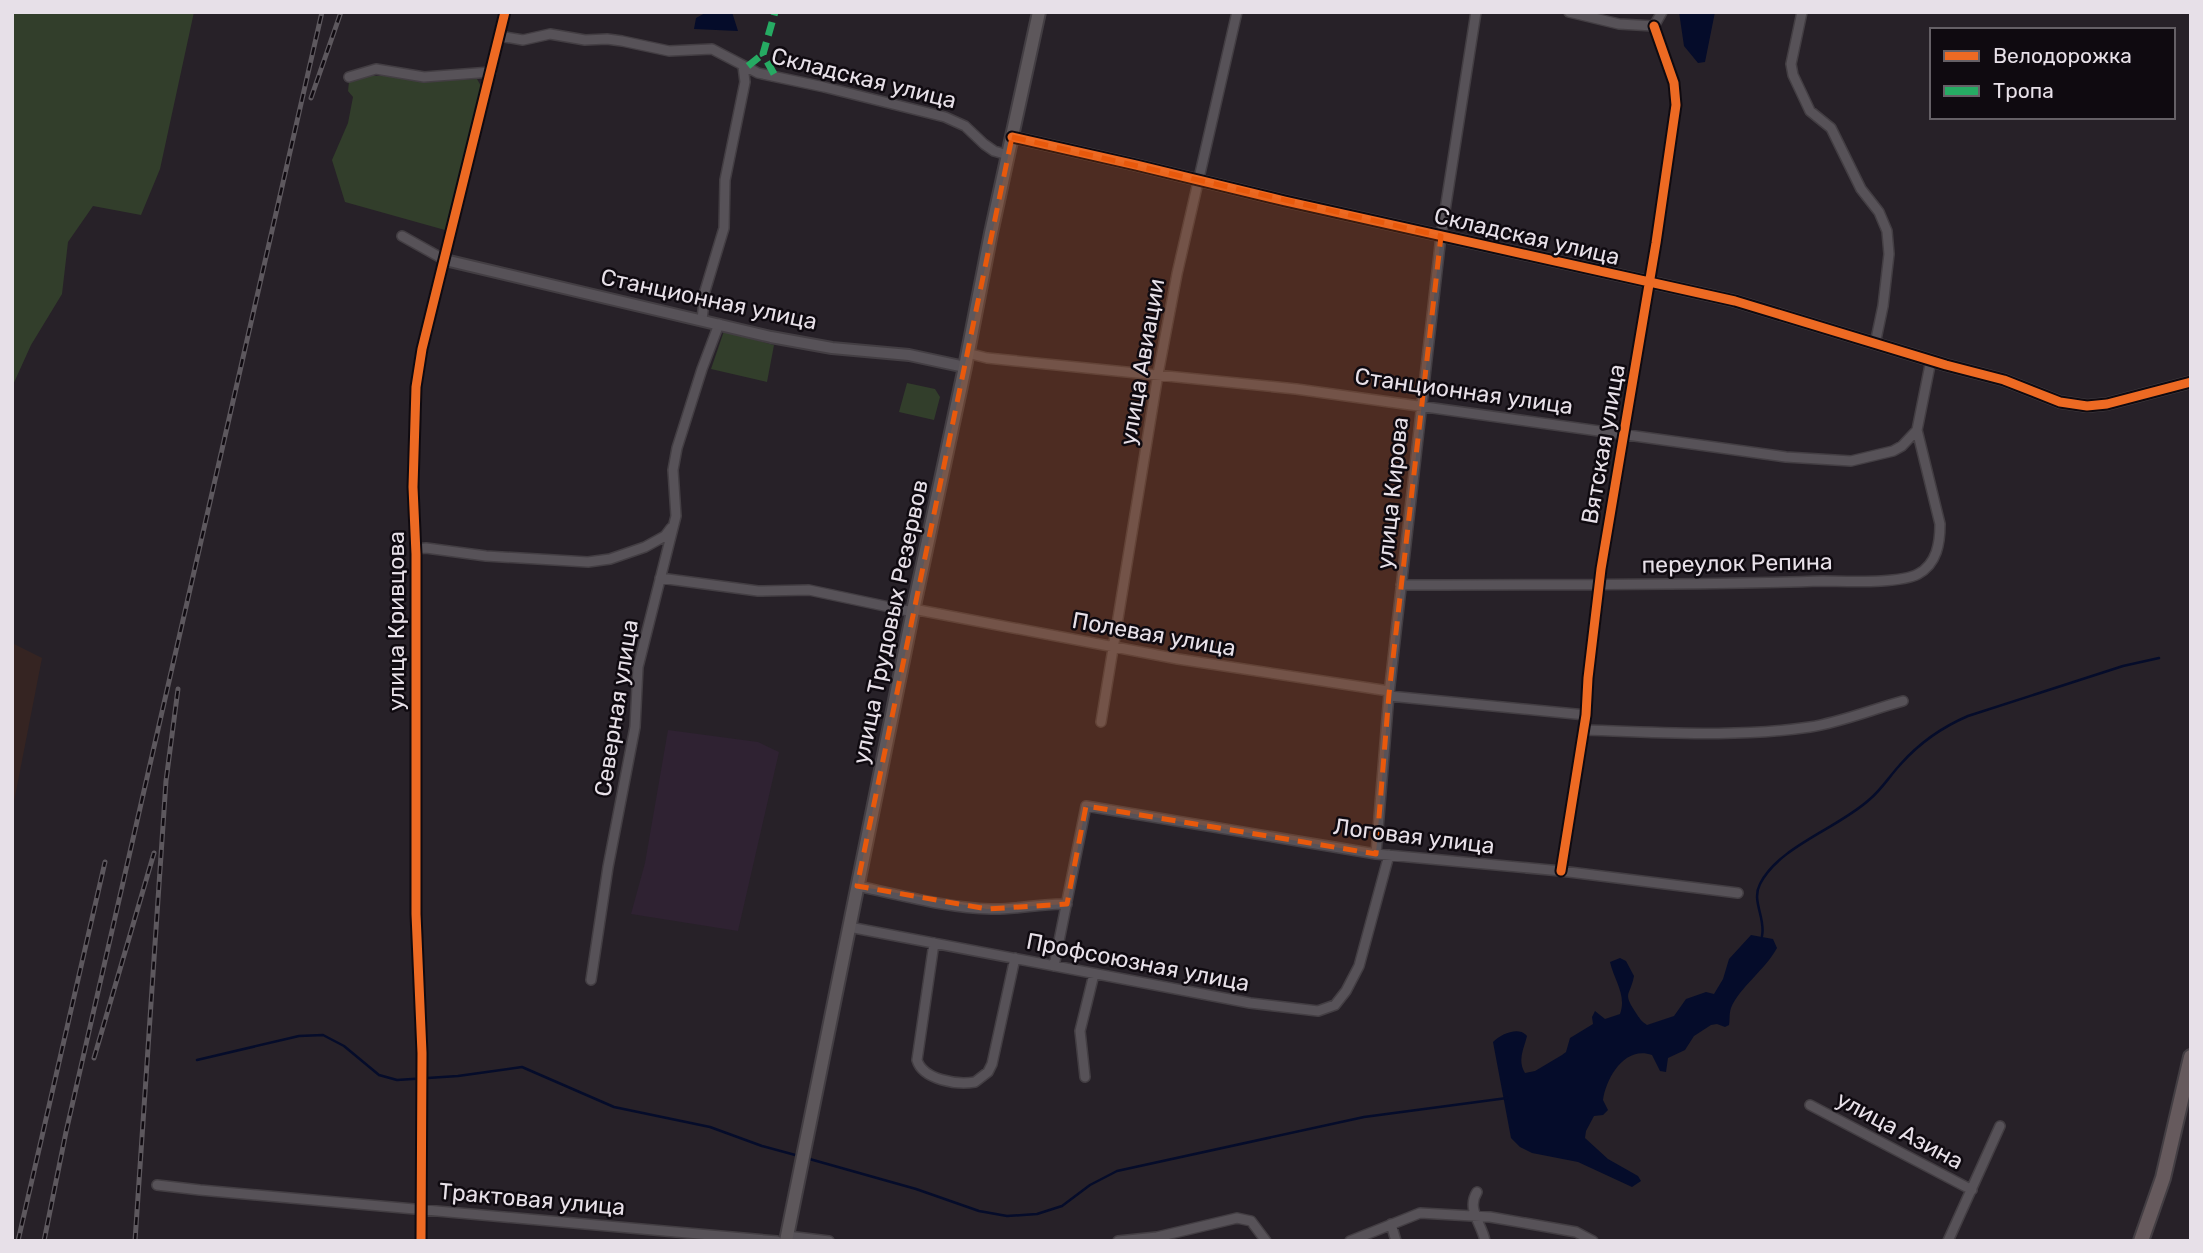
<svg xmlns="http://www.w3.org/2000/svg" width="2203" height="1253" font-family="Rubik,sans-serif">
  <style>
    .built { fill: #2f2232 }
    .industrial { fill: #352422 }
    .green { fill: #323e2b }
    .water { fill: #050c2a }
    .lines { fill: none; stroke-linecap: round; stroke-linejoin: round }
    .stream { stroke: #050c2a; stroke-width: 2.5 }
    .minor-casing { stroke: #433e43; stroke-width: 12 }
    .tertiary-casing { stroke: #433e43; stroke-width: 14 }
    .secondary-casing { stroke: #433e43; stroke-width: 16 }
    .trunk-casing { stroke: #433e43; stroke-width: 18 }
    .minor { stroke: #575258; stroke-width: 9 }
    .tertiary { stroke: #575258; stroke-width: 10 }
    .secondary { stroke: #5d575b; stroke-width: 12 }
    .trunk { stroke: #665a5d; stroke-width: 14 }
    .rail-casing { stroke: #5d585e; stroke-width: 5 }
    .rail { stroke: #0f0a10; stroke-width: 2.5; stroke-dasharray: 8; stroke-linecap: butt }
    .quiet { stroke: #26ab63; stroke-width: 7; stroke-dasharray: 14 7; stroke-linecap: butt }
    .cycleway-casing { stroke: #0f0a10; stroke-width: 13 }
    .cycleway { stroke: #ed6a23; stroke-width: 9 }
    .marked { fill: #e8590c; fill-opacity: 0.2; stroke: #e8590c; stroke-width: 5; stroke-dasharray: 14 9; stroke-linejoin: round }
    .labels { text-anchor: middle; stroke-width: 5; stroke-linejoin: round; paint-order: stroke }
    .street-label { font-size: 23px; fill: #e7e0e8; stroke: #0f0a10 }
  </style>
  <rect width="100%" height="100%" fill="#272128"/>
  <path class="built" d="M668,730L758,742L779,752L738,931L631,914L645,863Z"/>
  <path class="industrial" d="M12,643L42,658L12,812Z"/>
  <path class="green" d="M12,12H194L160,169L141,215L93,206L68,242L62,294L31,345L12,387Z
    M365,76H401L427,81L477,79L481,86L445,230L345,202L332,160L348,123L353,97L348,91L349,82Z
    M724,331L774,345L767,382L711,369Z
    M907,383L935,389L940,397L934,420L899,412Z"/>
  <path class="water" d="M707,12H732L738,31L694,29L696,18Z
    M1679,12H1715L1705,62L1698,63L1684,46Z
    M1751,935L1773,939L1777,948C1765,970 1740,987 1731,1008C1729,1014 1730,1020 1729,1025L1725,1027L1717,1024L1711,1025L1694,1036L1685,1050L1668,1058L1666,1072L1660,1071L1652,1055C1625,1045 1606,1078 1603,1100L1608,1110L1603,1115L1594,1116L1586,1131L1585,1138L1608,1159L1638,1176L1641,1181L1632,1187L1578,1162L1532,1153L1520,1147L1511,1138L1493,1042C1501,1034 1519,1026 1527,1036C1524,1049 1517,1060 1525,1073L1535,1071L1562,1055L1566,1052L1570,1038L1593,1024L1592,1017L1595,1011L1605,1019L1620,1014C1627,995 1614,980 1610,962L1620,958L1626,961L1634,976C1630,997 1622,992 1636,1013C1640,1019 1641,1021 1647,1025L1674,1016L1686,999L1706,992L1714,994L1723,979L1729,959Z"/>
  <g class="lines">
    <path class="stream" d="M1762,936C1766,918 1751,901 1760,884C1779,846 1839,828 1870,799C1881,790 1889,777 1899,766C1918,744 1940,728 1968,716L2123,666L2159,658
      M197,1060L299,1036L323,1035L344,1046L379,1075L397,1080L458,1076L522,1067L614,1107L710,1127L762,1146L799,1156
      M806,1158L916,1189L979,1211L1007,1216L1037,1214L1062,1206L1090,1185L1117,1171L1364,1117L1507,1098"/>
    <defs>
      <path id="minor" d="M1569,12L1619,24L1654,26
        M1802,12L1791,64L1793,75L1810,111L1831,128L1861,189L1879,212L1887,231L1889,254L1883,306L1875,344
        M1654,26L1662,12
        M499,36L523,40L550,34L585,40L607,39L622,41L669,51L712,49L758,73L824,87L945,117L965,126L984,144L994,151L1008,155
        M349,77L376,69L424,77L491,72
        M402,236L445,260
        M702,320L705,291L724,228L725,180L745,82L743,66
        M967,353L987,358L1296,389L1786,457L1851,461L1893,451L1902,446L1917,430L1931,360
        M416,549L426,548L486,556L588,562L610,559L645,547L665,536L671,528
        M660,578L758,591L809,590L913,612
        M1401,585C1542,584 1682,586 1823,581C1846,581 1899,584 1918,574C1937,564 1940,543 1940,524L1917,430
        M913,609L1178,659L1389,691
        M1389,696L1586,715
        M1101,722L1158,374L1177,274L1237,12
        M1584,730C1659,732 1735,738 1810,727C1842,722 1873,709 1903,701
        M1376,854L1389,694L1441,236L1476,12
        M1561,871L1586,715L1588,678L1601,569L1656,243L1676,105L1674,83L1654,26
        M857,886C901,895 947,908 991,909C1017,910 1041,903 1067,904
        M849,927L1250,1003L1318,1011L1335,1005L1346,991L1359,966L1389,855
        M934,943L917,1060C923,1080 957,1085 975,1082L988,1072L992,1064L1015,958
        M1054,966L1086,806L1376,854L1561,871L1738,893
        M591,980L608,867L635,727L638,667L676,516L673,470L677,448L702,369L719,324
        M1085,1077L1080,1031L1094,974
        M1810,1105L1972,1190
        M157,1185L200,1190L777,1241
        M1477,1192C1466,1209 1482,1224 1485,1241
        M1391,1224L1396,1241
        M787,1236L829,1241
        M421,1241L422,1053L416,914V554L413,487L416,387L422,349L505,12
        M1118,1241L1157,1237L1237,1218L1251,1221L1266,1241
        M1350,1241L1420,1213L1490,1217L1576,1232L1593,1241
        M1948,1241L2000,1126"/>
      <path id="tertiary" d="M1012,137L1136,165L1285,201L1735,301L1946,365L2004,380L2060,402L2087,406L2107,404L2191,382
        M445,260L771,337L832,348L909,355L965,367"/>
      <path id="secondary" d="M786,1241L914,606L965,367L991,233L1039,12"/>
      <path id="trunk" d="M2141,1241L2163,1178L2191,1057"/>
    </defs>
    <use href="#minor" class="minor-casing"/>
    <use href="#tertiary" class="tertiary-casing"/>
    <use href="#secondary" class="secondary-casing"/>
    <use href="#trunk" class="trunk-casing"/>
    <use href="#minor" class="minor"/>
    <use href="#tertiary" class="tertiary"/>
    <use href="#secondary" class="secondary"/>
    <use href="#trunk" class="trunk"/>
    <defs>
      <path id="rail" d="M311,98L341,12
        M94,1058L154,853
        M18,1241L105,862
        M44,1241L66,1132L322,12
        M135,1241L166,781L178,689"/>
    </defs>
    <use href="#rail" class="rail-casing"/>
    <use href="#rail" class="rail"/>
    <path class="quiet" d="M748,66L763,54
      M774,74L763,54L775,12"/>
    <defs>
      <path id="cycleway" d="M1012,137L1136,165L1285,201L1735,301L1946,365L2004,380L2060,402L2087,406L2107,404L2191,382
        M1561,871L1586,715L1588,678L1601,569L1656,243L1676,105L1674,83L1654,26
        M421,1241L422,1053L416,914V554L413,487L416,387L422,349L505,12"/>
    </defs>
    <use href="#cycleway" class="cycleway-casing"/>
    <use href="#cycleway" class="cycleway"/>
  </g>
  <path class="marked" d="M1012,137L1441,236L1389,694L1376,854L1086,806L1067,904L987,909L857,886Z"/>
  <g class="labels">
    <g class="street-label">
      <text transform="translate(864 78) rotate(14)" y="8">Складская улица</text>
      <text transform="translate(1527 236) rotate(13)" y="8">Складская улица</text>
      <text transform="translate(709 299) rotate(12)" y="8">Станционная улица</text>
      <text transform="translate(1142 362) rotate(-80)" y="8">улица Авиации</text>
      <text transform="translate(1464 391) rotate(8)" y="8">Станционная улица</text>
      <text transform="translate(1603 444) rotate(-80)" y="8">Вятская улица</text>
      <text transform="translate(1392 493) rotate(-84)" y="8">улица Кирова</text>
      <text transform="translate(1737 563) rotate(-1)" y="8">переулок Репина</text>
      <text transform="translate(396 621) rotate(-90)" y="8">улица Кривцова</text>
      <text transform="translate(890 622) rotate(-78)" y="8">улица Трудовых Резервов</text>
      <text transform="translate(1154 634) rotate(10)" y="8">Полевая улица</text>
      <text transform="translate(616 708) rotate(-81)" y="8">Северная улица</text>
      <text transform="translate(1414 836) rotate(7)" y="8">Логовая улица</text>
      <text transform="translate(1138 962) rotate(11)" y="8">Профсоюзная улица</text>
      <text transform="translate(1900 1130) rotate(28)" y="8">улица Азина</text>
      <text transform="translate(532 1199) rotate(5)" y="8">Трактовая улица</text>
    </g>
  </g>
  <rect width="2203" height="1253" fill="none" stroke="#e7e0e8" stroke-width="28"/>
  <rect x="1930" y="28" width="245" height="91" fill="#0f0a10" stroke="#656066" stroke-width="2"/>
  <rect x="1944" y="51" width="35" height="10" fill="#ed6a23" stroke="#656066" stroke-width="2"/>
  <text x="1993" y="63" font-size="21" fill="#e7e0e8">Велодорожка</text>
  <rect x="1944" y="86" width="35" height="10" fill="#26ab63" stroke="#656066" stroke-width="2"/>
  <text x="1993" y="98" font-size="21" fill="#e7e0e8">Тропа</text>
</svg>
